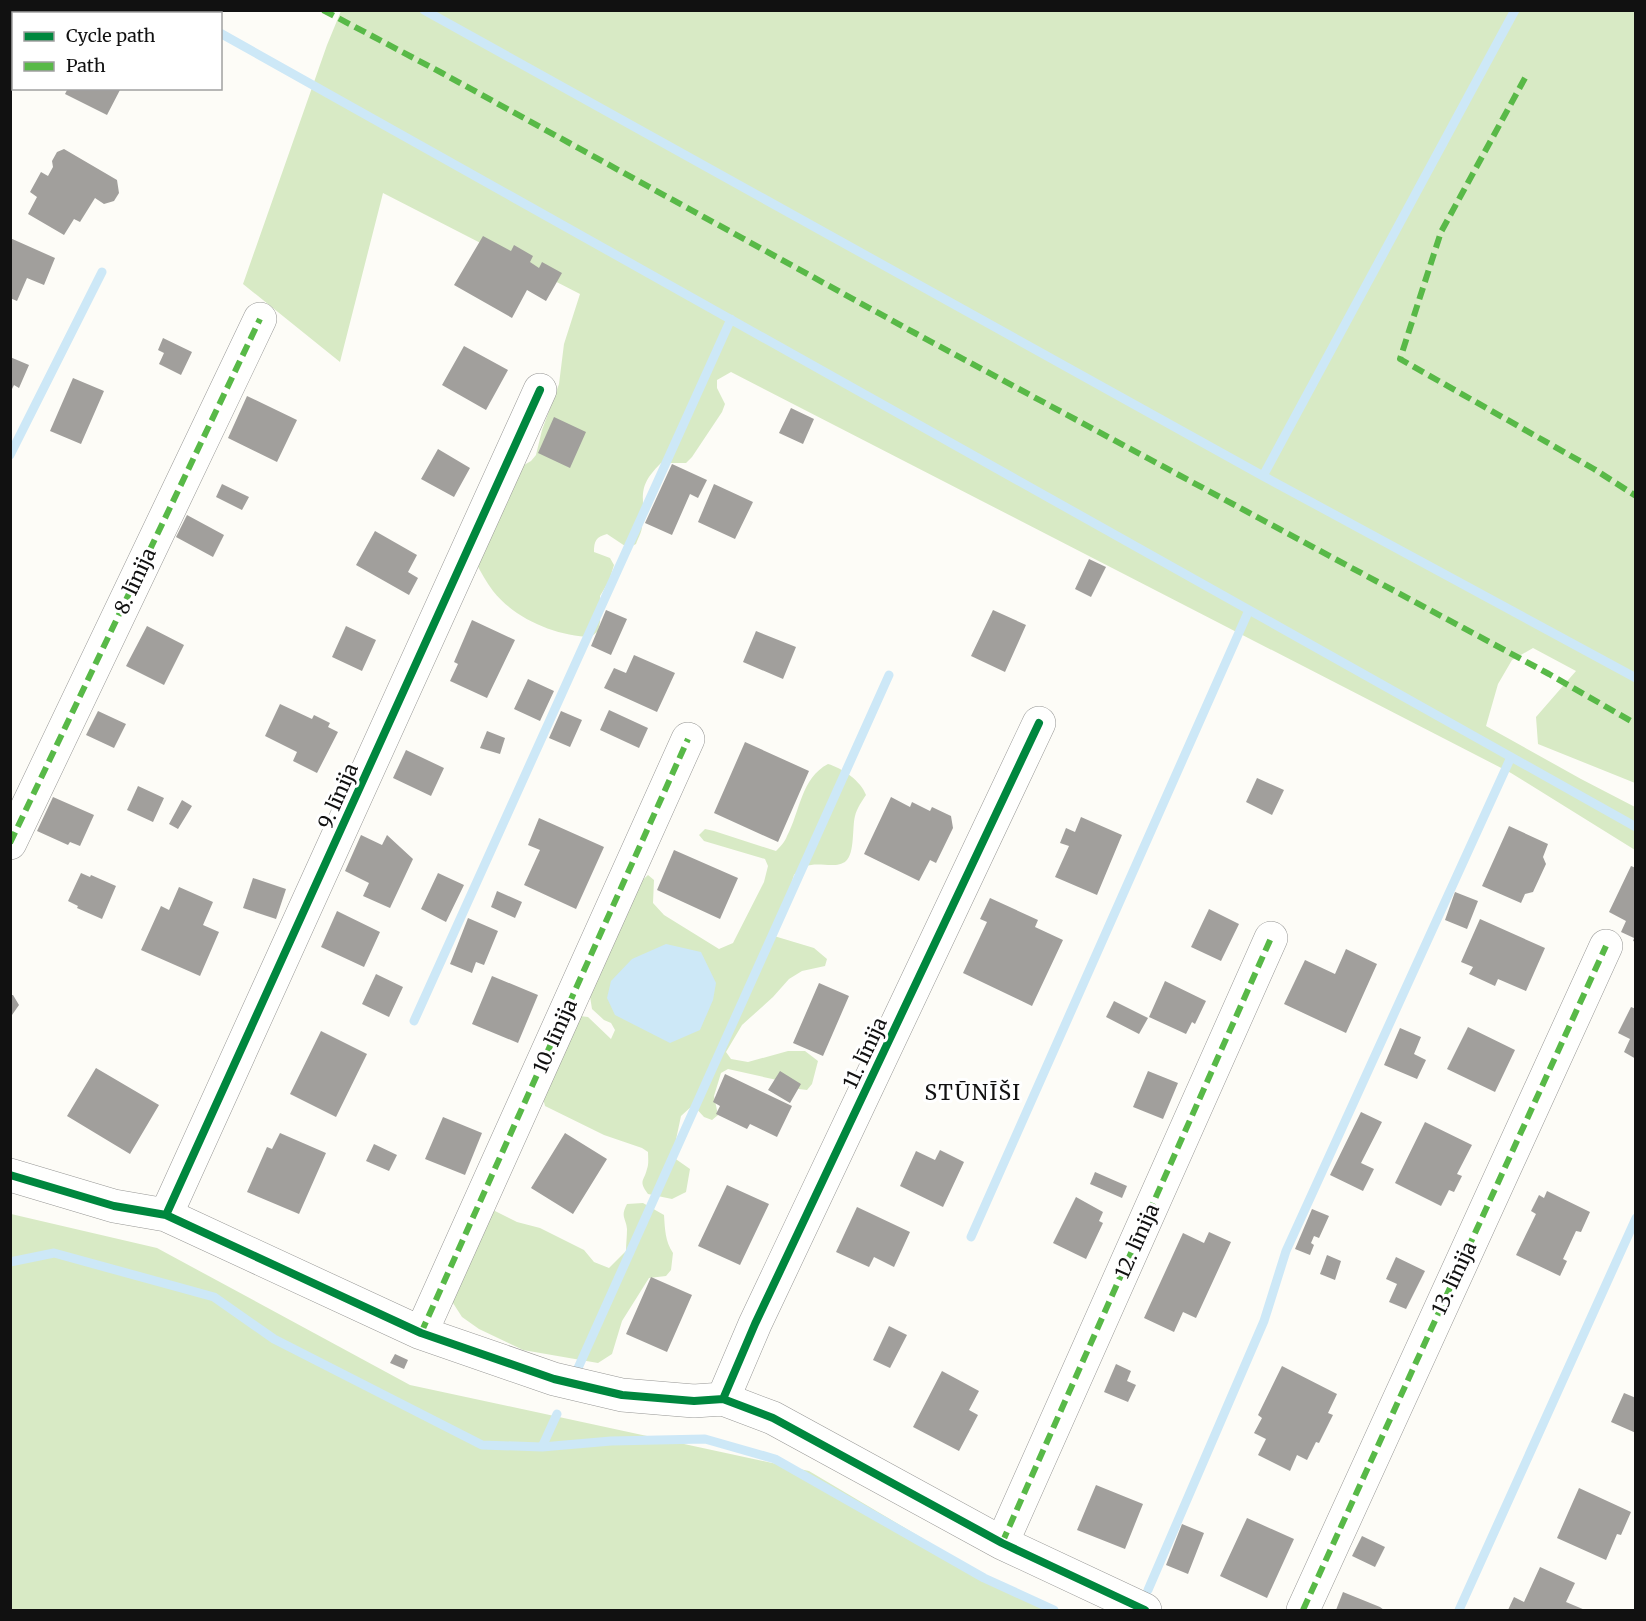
<svg xmlns="http://www.w3.org/2000/svg" width="1646" height="1621" font-family="Merriweather,serif">
  <style>
    .forest { fill: #d8eac5 }
    .water { fill: #cde8f7 }
    .lines { fill: none; stroke-linecap: round; stroke-linejoin: round }
    .stream { stroke: #cde8f7; stroke-width: 9 }
    .building { fill: #a19f9c }
    .minor-casing { stroke: #979795; stroke-width: 34 }
    .minor { stroke: #fffffe; stroke-width: 33 }
    .quiet { stroke: #58b947; stroke-width: 6; stroke-dasharray: 12 6; stroke-linecap: butt }
    .cycleway-casing { stroke: #fff; stroke-width: 11 }
    .cycleway { stroke: #00873e; stroke-width: 8 }
    .labels { text-anchor: middle; stroke-width: 6; stroke-linejoin: round; paint-order: stroke }
    .street-label { font-size: 20px; fill: #111; stroke: #fff }
    .neighbourhood-label { font-size: 21px; letter-spacing: 1.5px; fill: #111; stroke: #fff }
  </style>
  <rect width="100%" height="100%" fill="#fdfcf7"/>
  <path class="forest" d="M341,11H1635V783L1538,744L1536,717L1576,671L1533,648L1512,660L1498,684L1486,726L1581,779L1635,807V850L1511,773L731,372L717,380V388L725,404L722,412L692,457L686,463H661C635,489 646,494 642,526C642,532 638,538 636,544L628,548L607,534C596,537 594,541 594,552L610,558L614,565L609,581L600,596V622L598,631L591,637C556,636 515,619 493,591C486,582 481,572 476,563L516,465H524L531,461L536,455L542,430L559,384L564,344L580,294L383,193L340,362L243,284L327,45Z
    M828,764C842,768 861,781 866,795C862,801 857,808 855,816C852,827 855,853 846,861C833,872 809,855 794,875L774,936L814,948L827,959L825,966L802,971L789,979L773,997L742,1025L726,1052L731,1059L748,1062L788,1051H805L818,1061L812,1084L807,1090L799,1089L777,1080L737,1071L728,1069L721,1073L714,1096L718,1115L712,1120L704,1117L693,1105L681,1116L674,1149L670,1155L690,1169L686,1192L672,1199L648,1194C638,1180 644,1182 647,1169C649,1164 648,1157 648,1152L642,1148L604,1135L545,1106L543,1098L580,1016L588,1017L611,1039L615,1030L611,1023L604,1020L592,1009L588,984L636,886L648,875L654,880L653,903L664,915L719,949L733,943L764,882L768,866L765,859L704,841L699,835L705,829L714,831L776,851C780,847 785,842 787,836C800,812 801,778 828,764Z
    M643,1203L664,1215C665,1229 665,1241 673,1253L671,1270L666,1276L649,1278L622,1321L612,1354L598,1363L523,1350L479,1329L462,1317L453,1303L452,1287L486,1213L495,1211L517,1222L540,1228L584,1250L594,1262L609,1268L626,1251C626,1244 627,1236 627,1229C626,1218 620,1217 627,1204Z
    M11,1214L157,1248L410,1385L809,1471L1023,1598L1051,1610H11Z"/>
  <path class="water" d="M666,944L701,952L716,983L713,1000L700,1030L670,1043L615,1015L607,998L611,981L632,959Z"/>
  <g class="lines">
    <path class="stream" d="M180,10L186,14
      M424,10L1263,476L1636,678
      M220,33L1636,827
      M10,455L102,272
      M1263,476L1515,10
      M414,1021L731,319
      M971,1237L1249,610
      M10,1262L54,1253L214,1297L274,1339L482,1445L542,1447L611,1441L705,1439L775,1459L984,1578L1054,1610
      M578,1368L889,675
      M542,1447L557,1414
      M1148,1590L1264,1321L1286,1251L1511,757
      M1459,1610L1636,1218"/>
  </g>
  <path class="building" d="M68,88H121L107,115L65,94Z
    M64,149L117,180L119,193L114,201L104,204L95,198L80,222L74,219L64,235L28,214L37,197L30,192L41,172L48,176L53,167L52,161L57,152Z
    M483,236L511,251L514,245L533,256L530,262L539,268L542,262L562,273L546,301L527,290L512,318L454,285Z
    M10,238L55,258L44,285L27,278L17,301L10,298Z
    M163,338L192,352L181,375L159,364L164,353L158,350Z
    M464,346L508,370L486,410L442,385Z
    M10,357L29,365L19,388L14,385L10,393Z
    M73,378L104,391L81,444L50,431Z
    M247,396L297,420L277,462L228,438Z
    M791,408L814,419L803,444L779,433Z
    M554,417L586,432L570,468L538,453Z
    M438,449L470,468L454,497L421,479Z
    M672,464L707,480L698,498L690,494L672,535L645,523Z
    M222,484L249,497L242,510L216,497Z
    M714,484L753,502L735,539L698,522Z
    M187,515L224,535L213,557L176,537Z
    M375,531L417,555L408,572L418,578L409,595L356,565Z
    M1089,559L1106,567L1091,597L1075,589Z
    M606,610L627,619L611,655L591,646Z
    M993,610L1026,625L1005,672L971,656Z
    M472,620L515,640L487,698L450,681L458,664L454,662Z
    M147,626L184,645L164,685L126,666Z
    M346,626L376,640L362,671L332,657Z
    M756,631L796,647L783,679L743,662Z
    M634,655L675,673L657,712L604,688L614,668L626,673Z
    M528,679L554,691L540,721L514,709Z
    M280,704L312,719L314,715L330,723L328,727L338,732L317,773L293,761L297,752L265,736Z
    M609,710L648,728L639,748L600,730Z
    M98,711L126,724L114,748L86,735Z
    M561,711L582,720L570,747L549,738Z
    M487,731L505,738L500,754L480,748Z
    M745,742L809,771L778,842L714,813Z
    M406,750L444,768L431,796L393,778Z
    M1257,778L1284,790L1272,815L1246,802Z
    M138,786L164,798L153,822L127,810Z
    M53,797L94,815L80,846L70,842L68,845L37,831Z
    M891,797L910,807L912,802L930,811L932,807L951,816L953,828L936,863L930,860L919,881L864,854Z
    M182,800L192,806L178,829L169,824Z
    M1081,817L1122,835L1097,895L1055,877L1069,846L1060,843L1066,828L1075,832Z
    M539,818L604,847L576,909L524,885L540,850L528,845Z
    M1509,826L1548,844L1543,857L1546,864L1533,892L1525,894L1521,903L1482,886Z
    M361,835L382,845L387,835L413,859L390,908L363,896L369,883L345,871Z
    M674,850L738,878L720,919L657,890Z
    M1631,866L1636,868V942L1633,941L1634,938L1621,932L1626,921L1609,912Z
    M81,873L90,877L91,875L116,886L102,919L77,908L78,906L68,901Z
    M438,873L464,885L446,922L421,909Z
    M253,878L286,889L276,919L243,908Z
    M179,887L213,902L203,925L219,932L200,976L141,950L161,906L169,910Z
    M497,891L522,902L515,918L491,907Z
    M1455,892L1478,901L1467,929L1445,920Z
    M990,898L1038,920L1035,927L1063,940L1032,1006L963,973L987,922L980,919Z
    M1209,909L1239,924L1221,961L1191,947Z
    M337,911L380,932L364,967L321,947Z
    M468,918L498,931L484,965L476,962L472,973L450,964Z
    M1480,919L1545,948L1526,991L1498,979L1495,986L1469,974L1473,967L1461,962Z
    M1346,949L1377,964L1346,1033L1284,1004L1305,960L1335,974Z
    M376,974L403,987L389,1017L362,1004Z
    M492,976L538,995L518,1043L472,1024Z
    M1165,981L1206,1001L1195,1024L1192,1022L1186,1034L1149,1017Z
    M819,983L849,996L823,1056L793,1043Z
    M10,995H13L19,1005L12,1015H10Z
    M1114,1001L1148,1018L1139,1034L1106,1017Z
    M1631,1007L1636,1009V1059L1624,1052L1630,1039L1618,1033Z
    M1468,1027L1515,1050L1495,1092L1447,1069Z
    M1400,1028L1421,1037L1414,1054L1426,1060L1417,1079L1384,1065Z
    M321,1031L367,1054L336,1117L290,1094Z
    M96,1068L159,1105L130,1154L67,1116Z
    M780,1071L801,1084L790,1103L768,1090Z
    M1148,1071L1178,1083L1163,1119L1133,1107Z
    M725,1074L792,1106L777,1137L750,1124L747,1129L716,1114L720,1106L713,1102Z
    M1361,1112L1382,1122L1361,1163L1374,1169L1363,1191L1330,1175Z
    M443,1117L482,1133L465,1175L425,1159Z
    M1425,1122L1472,1145L1457,1174L1462,1176L1454,1192L1449,1190L1441,1206L1395,1183Z
    M280,1133L326,1153L299,1214L247,1192L267,1147L272,1149Z
    M565,1133L607,1159L573,1214L531,1188Z
    M374,1144L397,1155L389,1171L366,1161Z
    M940,1150L964,1162L943,1207L900,1186L916,1151L935,1160Z
    M1095,1172L1127,1186L1122,1198L1090,1184Z
    M727,1185L769,1204L740,1265L698,1246Z
    M1547,1191L1590,1212L1581,1232L1576,1231L1563,1259L1567,1261L1560,1276L1516,1255L1536,1214L1531,1211L1539,1195L1544,1198Z
    M1076,1197L1103,1212L1099,1221L1103,1223L1086,1259L1053,1243Z
    M857,1207L910,1232L894,1267L874,1257L869,1267L836,1252Z
    M1312,1209L1329,1216L1319,1238L1314,1236L1311,1243L1314,1245L1310,1255L1295,1249Z
    M1209,1232L1231,1242L1196,1318L1183,1312L1174,1332L1144,1318L1183,1233L1204,1243Z
    M1327,1255L1341,1261L1335,1280L1320,1274Z
    M1396,1257L1425,1271L1406,1309L1389,1302L1397,1284L1386,1279Z
    M651,1277L692,1295L667,1352L626,1334Z
    M889,1326L907,1335L890,1368L873,1360Z
    M395,1354L408,1360L404,1369L390,1363Z
    M1116,1364L1131,1371L1127,1381L1136,1385L1128,1402L1104,1392Z
    M1282,1366L1337,1394L1328,1413L1333,1415L1319,1443L1316,1442L1307,1460L1297,1455L1290,1471L1258,1455L1266,1439L1254,1433L1262,1418L1258,1415Z
    M942,1371L979,1391L969,1410L978,1415L959,1451L913,1427Z
    M1624,1393L1636,1398V1433L1611,1422Z
    M1096,1485L1143,1504L1125,1549L1077,1530Z
    M1579,1488L1631,1512L1621,1535L1617,1534L1606,1560L1557,1538Z
    M1247,1518L1294,1539L1267,1598L1220,1576Z
    M1182,1524L1204,1533L1188,1574L1166,1565Z
    M1362,1536L1385,1547L1375,1567L1352,1556Z
    M1540,1567L1575,1583L1566,1602L1585,1610H1508L1514,1597L1524,1602Z
    M1343,1592L1380,1607L1384,1610H1336Z"/>
  <g class="lines">
    <defs>
      <path id="minor" d="M10,843L260,319
        M10,1175L114,1206L166,1215L421,1333L554,1379L622,1395L694,1401L723,1399L773,1418L1002,1543L1145,1610
        M166,1215L540,390
        M421,1333L688,739
        M723,1399L755,1324L1039,723
        M1002,1543L1271,938
        M1303,1610L1606,946"/>
    </defs>
    <use href="#minor" class="minor-casing"/>
    <use href="#minor" class="minor"/>
    <path class="quiet" d="M323,10L442,73L913,332L1549,674L1636,724
      M1525,78L1441,232L1400,359L1594,469L1636,496
      M10,843L260,319
      M421,1333L688,739
      M1002,1543L1271,938
      M1303,1610L1606,946"/>
    <defs>
      <path id="cycleway" d="M10,1175L114,1206L166,1215L421,1333L554,1379L622,1395L694,1401L723,1399L773,1418L1002,1543L1145,1610
        M166,1215L540,390
        M723,1399L755,1324L1039,723"/>
    </defs>
    <use href="#cycleway" class="cycleway-casing"/>
    <use href="#cycleway" class="cycleway"/>
  </g>
  <g class="labels">
    <g class="street-label">
      <text transform="translate(135 581) rotate(-65)" y="7">8. līnija</text>
      <text transform="translate(338 796) rotate(-66)" y="7">9. līnija</text>
      <text transform="translate(555 1036) rotate(-66)" y="7">10. līnija</text>
      <text transform="translate(865 1053) rotate(-65)" y="7">11. līnija</text>
      <text transform="translate(1137 1241) rotate(-66)" y="7">12. līnija</text>
      <text transform="translate(1454 1278) rotate(-65)" y="7">13. līnija</text>
    </g>
    <g class="neighbourhood-label">
      <text x="973" y="1100">STŪNĪŠI</text>
    </g>
  </g>
  <rect width="1646" height="1621" fill="none" stroke="#111111" stroke-width="24"/>
  <rect x="12" y="12" width="210" height="78" fill="#ffffff" stroke="#a0a0a0" stroke-width="1.5"/>
  <rect x="24" y="32" width="30" height="9" fill="#00873e" stroke="#a0a0a0" stroke-width="1.5"/>
  <text x="66" y="42" font-size="18" fill="#111111">Cycle path</text>
  <rect x="24" y="62" width="30" height="9" fill="#58b947" stroke="#a0a0a0" stroke-width="1.5"/>
  <text x="66" y="72" font-size="18" fill="#111111">Path</text>
</svg>
